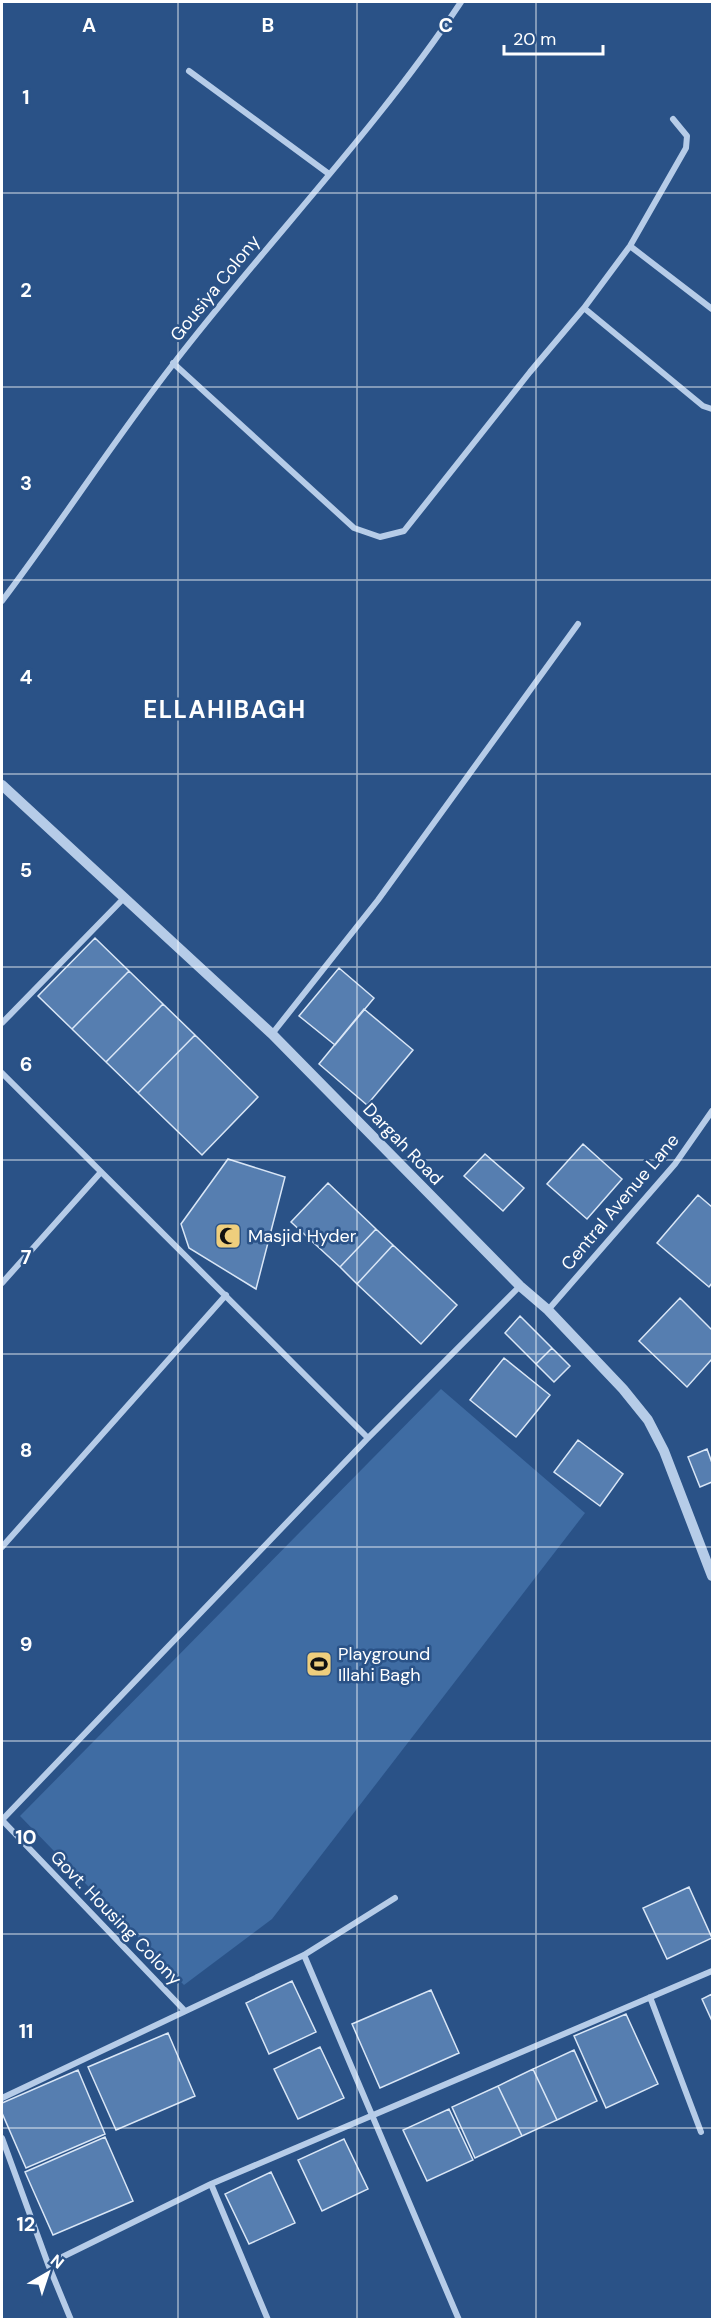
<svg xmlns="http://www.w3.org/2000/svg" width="714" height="2321" font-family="'DM Sans',sans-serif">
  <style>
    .green { fill: #3f6ca3 }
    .building { fill: #567eb0; stroke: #d9e6f6; stroke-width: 1.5 }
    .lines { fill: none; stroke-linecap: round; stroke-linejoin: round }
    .minor { stroke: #b6cce8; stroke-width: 6 }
    .tertiary { stroke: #b6cce8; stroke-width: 10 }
    .grid { fill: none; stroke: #fff; stroke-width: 1.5; stroke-opacity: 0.55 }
    .labels { text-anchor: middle; stroke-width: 5; stroke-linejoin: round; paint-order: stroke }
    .street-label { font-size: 18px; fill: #fff; stroke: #2a5287 }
    .poi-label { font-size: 18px; fill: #fff; stroke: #2a5287; text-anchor: start }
    .district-label { font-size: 24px; font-weight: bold; letter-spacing: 1.5px; fill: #fff; stroke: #2a5287 }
    .grid-label { font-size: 20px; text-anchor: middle; font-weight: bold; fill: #fff; stroke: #2a5287; stroke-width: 5; stroke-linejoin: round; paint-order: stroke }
  </style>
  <rect width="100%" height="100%" fill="#2a5287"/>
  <path class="green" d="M441,1389L585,1513L272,1919L184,1985L20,1816Z"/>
  <path class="building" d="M95,938L129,971L72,1029L38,996Z
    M339,968L374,998L335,1045L299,1016Z
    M129,971L163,1004L106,1062L72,1029Z
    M163,1004L195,1035L138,1093L106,1062Z
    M364,1009L413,1050L367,1105L319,1064Z
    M195,1035L258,1097L202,1155L138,1093Z
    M583,1144L622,1179L587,1219L547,1184Z
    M485,1154L524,1188L503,1211L464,1176Z
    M228,1159L285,1177L256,1289L189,1248L181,1224Z
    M328,1183L376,1229L340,1267L291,1222Z
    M698,1195L712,1207V1283L709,1287L657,1243Z
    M376,1229L393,1245L357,1284L340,1267Z
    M393,1245L457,1305L421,1344L357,1284Z
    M680,1298L712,1330V1359L687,1387L639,1341Z
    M520,1316L552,1348L536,1364L505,1333Z
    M552,1348L570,1366L554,1382L536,1364Z
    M504,1358L550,1395L516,1437L470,1400Z
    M578,1440L623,1474L600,1506L554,1472Z
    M707,1449L712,1463V1482L700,1487L688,1457Z
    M689,1887L712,1938L667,1959L643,1908Z
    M292,1981L316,2032L269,2054L246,2003Z
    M431,1990L459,2053L380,2088L352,2024Z
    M712,1994V2021L702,1999Z
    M626,2014L658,2084L606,2108L574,2036Z
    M168,2033L195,2096L116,2130L88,2067Z
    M320,2047L344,2098L298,2119L274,2069Z
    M574,2050L597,2101L557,2120L533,2069Z
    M533,2069L557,2120L522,2136L498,2086Z
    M78,2070L105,2134L26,2168L2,2113V2103Z
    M498,2086L522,2136L475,2158L452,2107Z
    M449,2109L473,2160L427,2181L403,2130Z
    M105,2137L133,2201L53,2235L25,2172Z
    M344,2139L368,2189L322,2211L298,2160Z
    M271,2172L295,2223L249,2244L225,2194Z"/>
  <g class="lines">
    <path class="minor" d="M189,71L329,174
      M630,246L712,309
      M584,308L703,406L712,409
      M173,363L354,528L380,537L404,531L530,372L584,308L630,246L686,148L687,136L673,119
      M2,601C61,523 114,440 174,363C268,241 376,130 461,2
      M2,1023L125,897
      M272,1034L378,900L578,624
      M2,1073L368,1438
      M2,1283L101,1172
      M548,1310L675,1164L712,1111
      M2,1547L226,1295
      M2,1820L368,1438L520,1286
      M2,1820L185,2011
      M304,1955L459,2320
      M650,1997L701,2132
      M2,2098L304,1955L395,1898
      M2,2138L48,2264L71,2320
      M211,2184L268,2320
      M48,2264L211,2184L712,1971"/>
    <path class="tertiary" d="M2,785L272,1034L520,1286L548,1310L623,1389L648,1420L664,1451L712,1576"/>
  </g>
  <path class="grid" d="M178,2V2320M357,2V2320M536,2V2320M2,193H712M2,387H712M2,580H712M2,774H712M2,967H712M2,1160H712M2,1354H712M2,1547H712M2,1741H712M2,1934H712M2,2128H712"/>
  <defs>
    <symbol id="mosque-square" viewBox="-11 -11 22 22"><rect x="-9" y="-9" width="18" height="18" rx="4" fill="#eece7d" stroke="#2a5287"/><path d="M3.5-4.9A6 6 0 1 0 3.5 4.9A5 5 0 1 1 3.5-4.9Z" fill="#111"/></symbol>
    <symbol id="stadium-square" viewBox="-11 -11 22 22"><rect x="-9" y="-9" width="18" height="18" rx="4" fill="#eece7d" stroke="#2a5287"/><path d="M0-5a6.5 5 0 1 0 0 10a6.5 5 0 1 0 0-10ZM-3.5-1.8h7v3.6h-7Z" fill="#111"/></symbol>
  </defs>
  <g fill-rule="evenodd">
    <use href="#mosque-square" x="213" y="1221" width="30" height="30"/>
    <use href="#stadium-square" x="304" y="1649" width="30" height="30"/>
  </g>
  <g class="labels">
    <g class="street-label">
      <text transform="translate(215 288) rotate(-51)" y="6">Gousiya Colony</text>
      <text transform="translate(403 1144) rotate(46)" y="6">Dargah Road</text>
      <text transform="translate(620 1202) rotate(-50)" y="6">Central Avenue Lane</text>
      <text transform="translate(116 1918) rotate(46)" y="6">Govt. Housing Colony</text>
    </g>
    <g class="poi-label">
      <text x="248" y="1242">Masjid Hyder</text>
      <text x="338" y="1660">Playground<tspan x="338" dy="21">Illahi Bagh</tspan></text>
    </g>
    <g class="district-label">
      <text x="225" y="718">ELLAHIBAGH</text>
    </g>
  </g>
  <g class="grid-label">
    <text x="89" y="32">A</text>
    <text x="268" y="32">B</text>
    <text x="446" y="32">C</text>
    <text x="26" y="104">1</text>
    <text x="26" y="297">2</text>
    <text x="26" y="490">3</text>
    <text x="26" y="684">4</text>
    <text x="26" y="877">5</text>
    <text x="26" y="1071">6</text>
    <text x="26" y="1264">7</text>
    <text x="26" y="1457">8</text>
    <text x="26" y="1651">9</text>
    <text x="26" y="1844">10</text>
    <text x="26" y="2038">11</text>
    <text x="26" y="2231">12</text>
  </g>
  <rect width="714" height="2321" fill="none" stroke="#ffffff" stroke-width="6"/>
  <g transform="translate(48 2273) rotate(39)" stroke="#2a5287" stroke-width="4.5" paint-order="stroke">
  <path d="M0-4.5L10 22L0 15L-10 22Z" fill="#ffffff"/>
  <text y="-9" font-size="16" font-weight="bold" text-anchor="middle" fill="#ffffff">N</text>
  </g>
  <path d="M504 45v9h99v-9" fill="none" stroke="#ffffff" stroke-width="3"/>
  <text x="513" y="45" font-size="18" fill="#ffffff" stroke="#2a5287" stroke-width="4.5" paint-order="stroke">20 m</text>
</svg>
